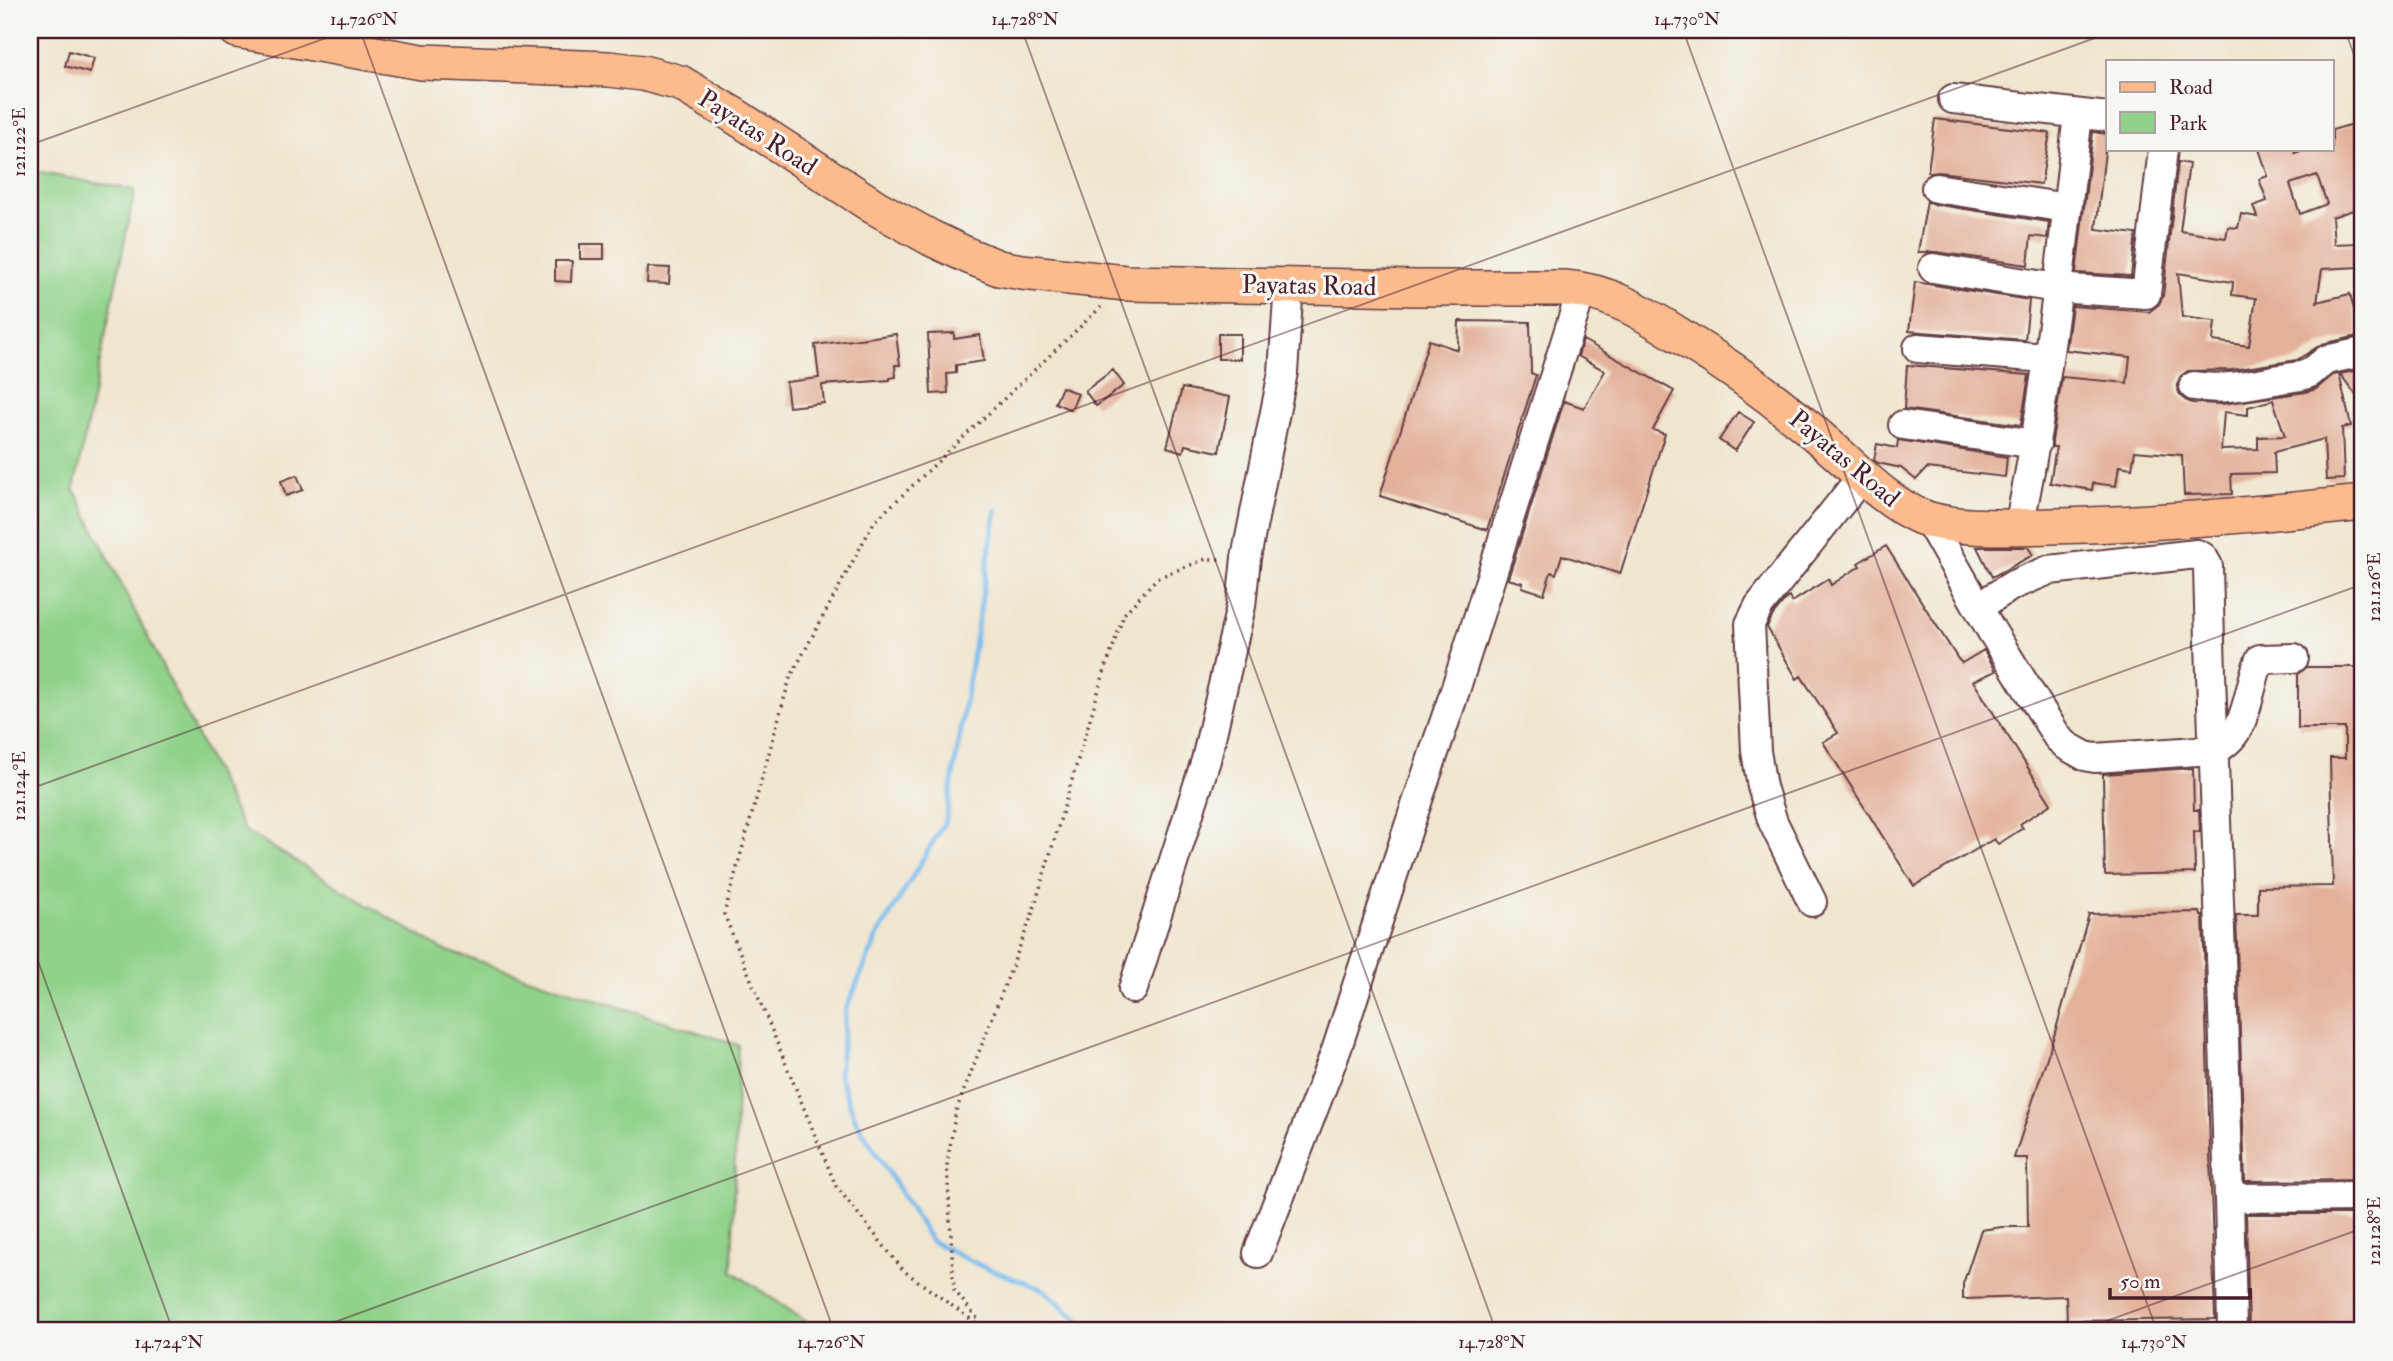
<svg xmlns="http://www.w3.org/2000/svg" width="2393" height="1361" font-family="'IM FELL Double Pica',serif">
  <style>
    .green { fill: #90d28a; stroke: #6d785a; stroke-width: 2 }
    .lines { fill: none; stroke-linecap: round; stroke-linejoin: round }
    .stream { stroke: #79bbee; stroke-width: 5 }
    .building { fill: #e3b09a; fill-rule: evenodd }
    .minor-casing { stroke: #633d43; stroke-width: 32 }
    .major-casing { stroke: #633d43; stroke-width: 38 }
    .path { stroke: #633d43; stroke-width: 3.5; stroke-dasharray: 2 5; stroke-linecap: butt }
    .minor { stroke: #fff; stroke-width: 28 }
    .major { stroke: #fbbb8d; stroke-width: 35 }
    .ticks { fill: none; stroke: #4a1f2b; stroke-width: 2; stroke-opacity: 0.45 }
    .labels { text-anchor: middle; stroke-width: 6; stroke-linejoin: round; paint-order: stroke }
    .street-label { font-size: 26px; fill: #4a1f2b; stroke: #f6f6f2 }
    .neatline { fill: none; stroke: #4a1f2b; stroke-width: 2.5 }
    .ticks-label { font-size: 18px; text-anchor: middle; fill: #4a1f2b }
  </style>
  <rect width="100%" height="100%" fill="#f6f6f2"/>
  <filter id="ink" filterUnits="userSpaceOnUse"><feTurbulence type="fractalNoise" baseFrequency=".0143" numOctaves="2"/><feDisplacementMap in="SourceGraphic" scale="14" xChannelSelector="R" yChannelSelector="G"/><feConvolveMatrix kernelMatrix="1 2 1 2 8 2 1 2 1" color-interpolation-filters="sRGB"/></filter>
  <filter id="wash" filterUnits="userSpaceOnUse"><feTurbulence type="fractalNoise" baseFrequency=".00686" numOctaves="4" result="noise"/><feDisplacementMap in="SourceGraphic" scale="28" xChannelSelector="R" yChannelSelector="G"/><feGaussianBlur stdDeviation="1.57" result="paint"/><feColorMatrix in="noise" values="0 0 0 0 0 0 0 0 0 0 0 0 0 0 0 0 0 1.4 0 .05"/><feComposite in="paint" operator="in"/></filter>
  <g filter="url(#wash)">
    <rect width="100%" height="100%" fill="#f0e5cd"/>
    <path class="green" d="M30,171L135,190L74,489L244,830L441,949L738,1045L732,1271L820,1331H30Z"/>
    <g class="lines">
      <path class="stream" d="M996,510L946,820L878,935L846,1009L839,1075L856,1121L931,1241L979,1265L1044,1290L1091,1331"/>
    </g>
    <g id="blocks">
      <path class="building" d="M69,51L94,58L90,73L65,66Z
        M1935,119L2050,133L2041,184L1939,172L1930,173L1928,171Z
        M2363,121V212L2353,210L2332,217L2334,244L2358,243L2359,267L2322,269L2317,302L2350,294L2357,320L2358,336L2322,344L2297,360L2232,370L2188,371L2181,376L2177,385L2179,393L2185,400L2192,403L2222,404L2306,392L2316,389L2333,375L2339,374L2351,426L2342,428L2344,479L2326,480L2324,439L2274,452L2275,473L2231,474L2232,494L2184,495L2182,455L2135,451L2132,468L2119,466L2116,486L2093,483L2092,490L2050,483L2056,447H2052V441L2062,377L2127,383L2130,357L2066,350L2072,306L2149,312L2159,304L2163,296L2178,162L2189,164L2180,231L2226,238L2228,227L2238,228L2241,214L2257,217L2253,206L2267,201L2259,179L2268,176L2259,149H2294L2295,153L2307,149H2332V130ZM2317,175L2327,204L2300,214L2290,184ZM2178,273L2233,282L2232,295L2256,298L2249,346L2213,341L2215,321L2182,317ZM2273,400L2285,436L2258,437V449L2221,450L2224,412L2248,415V407Z
        M2093,132L2107,134L2096,229L2136,234L2131,276L2076,273Z
        M1927,201L1933,204L2049,222L2047,238L2031,236L2028,265L1936,252H1918Z
        M580,244H604V259H580Z
        M555,261H572L571,282L555,281Z
        M648,267L670,268L669,284L647,283Z
        M1915,282L2029,300L2025,340L1909,331Z
        M1459,321L1530,322L1531,373L1536,375L1487,530L1380,496L1429,340L1458,350Z
        M954,333V339L980,335L984,361L956,365V373L947,374L948,393L931,394L928,334Z
        M896,334L900,365H895L896,377L890,378V380L822,385L824,403L789,407L786,382L819,378L815,345Z
        M1218,334H1240V359H1218Z
        M1583,340L1674,391L1653,430L1665,434L1620,574L1562,555L1556,574L1551,572L1544,594L1522,587L1523,583L1508,579L1564,401L1584,408L1605,371L1578,356Z
        M1907,365L2029,375L2021,425L1904,409Z
        M2363,369V404L2340,374Z
        M1113,370L1124,385L1096,406L1085,391Z
        M1062,387L1078,394L1071,410L1055,403Z
        M1182,388L1230,397L1219,452L1185,445L1183,452L1167,447Z
        M1738,412L1754,422L1735,451L1719,440Z
        M1898,440L2007,457L2005,477L1927,468L1916,480L1901,468L1878,463L1874,460L1877,444L1897,448Z
        M297,475L303,490L286,496L281,481Z
        M1886,546L1958,659L1962,663L1984,650L1996,671L1973,681L2051,804L2020,824L2023,828L1998,844L1994,839L1914,886L1823,742L1838,733L1801,676L1797,679L1767,627L1773,615L1787,598L1789,597L1792,602L1828,579L1831,585L1860,566L1858,563Z
        M1977,547H2028L2033,555L1992,577Z
        M2307,667H2363V1180L2245,1181L2236,915H2258V887L2333,886L2330,758H2345V728H2298V674Z
        M2193,768L2194,810H2199L2200,832H2194L2195,873L2105,875L2103,774Z
        M2200,912L2201,916H2203L2204,949L2215,1319L2067,1321L2066,1296L1963,1299V1284L1981,1230L2002,1227H2028L2027,1158H2014L2054,1036L2089,914Z
        M2246,1214H2363V1331H2249Z"/>
    </g>
  </g>
  <g filter="url(#ink)">
    <use href="#blocks" fill-opacity="0" stroke="#633d43" stroke-width="2"/>
    <g class="lines">
      <defs>
        <path id="minor" d="M1953,99L2108,117
          M1936,188L2067,208
          M1933,268L2056,288L2146,294L2163,149
          M1918,348L2047,358
          M2194,386C2230,392 2265,380 2301,376L2310,373L2326,360L2363,352
          M1903,425L2036,444
          M1928,519L1991,630L2058,738L2067,746L2085,756L2095,758L2212,750C2249,739 2247,688 2260,659L2294,658
          M2019,527C2047,391 2063,252 2078,114
          M1978,607L2013,585L2049,570L2197,554L2203,557L2208,566C2214,821 2228,1076 2232,1331
          M1812,902L1773,822L1762,787L1756,751L1750,624L1759,606L1863,475
          M1133,989L1206,760L1241,606L1246,558L1283,372L1289,285
          M2230,1198L2363,1197
          M1258,1253L1337,1048L1356,989L1408,829L1453,697L1582,289"/>
        <path id="major" d="M237,30L422,62L609,69L643,73L680,83L732,114L875,207L931,238L969,256L999,268L1022,272L1126,283L1417,288H1565C1611,291 1647,315 1685,339C1737,371 1784,406 1829,446C1858,471 1886,502 1921,517C1955,530 2016,527 2052,526C2157,524 2259,514 2363,503"/>
      </defs>
      <use href="#minor" class="minor-casing"/>
      <use href="#major" class="major-casing"/>
      <path class="path" d="M2363,225L2361,233L2363,301
        M986,1329L954,1290L947,1163L956,1111L1032,915L1101,682L1124,614L1157,578L1206,559H1223
        M987,1331L904,1271L836,1186L724,914L790,678L874,522L1101,307"/>
      <use href="#minor" class="minor"/>
      <use href="#major" class="major"/>
    </g>
  </g>
  <path class="ticks" d="M360,30L834,1331M1022,30L1496,1331M1683,30L2157,1331M2345,30L2363,80M30,145L348,30M30,789L2117,30M30,939L173,1331M310,1331L2363,584M2079,1331L2363,1228"/>
  <g class="labels">
    <g class="street-label">
      <text transform="translate(758 132) rotate(33)" y="9">Payatas Road</text>
      <text transform="translate(1309 285) rotate(1)" y="9">Payatas Road</text>
      <text transform="translate(1845 458) rotate(40)" y="9">Payatas Road</text>
    </g>
  </g>
  <rect width="2393" height="1361" fill="none" stroke="#f6f6f2" stroke-width="77"/>
  <rect x="2106" y="60" width="228" height="91" fill="#f6f6f2" stroke="#b1a0a2" stroke-width="2"/>
  <rect x="2120" y="82" width="35" height="10" fill="#fbbb8d" stroke="#b1a0a2" stroke-width="2"/>
  <text x="2169" y="94" font-size="21" fill="#4a1f2b">Road</text>
  <rect x="2120" y="112" width="35" height="21" fill="#90d28a" stroke="#b1a0a2" stroke-width="2"/>
  <text x="2169" y="130" font-size="21" fill="#4a1f2b">Park</text>
  <path d="M2110 1288v10h140v-10" fill="none" stroke="#4a1f2b" stroke-width="3.5"/>
  <text x="2120" y="1288" font-size="21" fill="#4a1f2b" stroke="#f6f6f2" stroke-width="5" paint-order="stroke">50 m</text>
  <rect x="38" y="38" width="2316" height="1284" class="neatline"/>
  <g class="ticks-label">
    <text x="364" y="25">14.726°N</text>
    <text x="1025" y="25">14.728°N</text>
    <text x="1687" y="25">14.730°N</text>
    <text transform="translate(19 142) rotate(-90)" y="6">121.122°E</text>
    <text transform="translate(2374 587) rotate(-90)" y="6">121.126°E</text>
    <text transform="translate(19 786) rotate(-90)" y="6">121.124°E</text>
    <text transform="translate(2374 1231) rotate(-90)" y="6">121.128°E</text>
    <text x="169" y="1348">14.724°N</text>
    <text x="831" y="1348">14.726°N</text>
    <text x="1492" y="1348">14.728°N</text>
    <text x="2154" y="1348">14.730°N</text>
  </g>
</svg>
